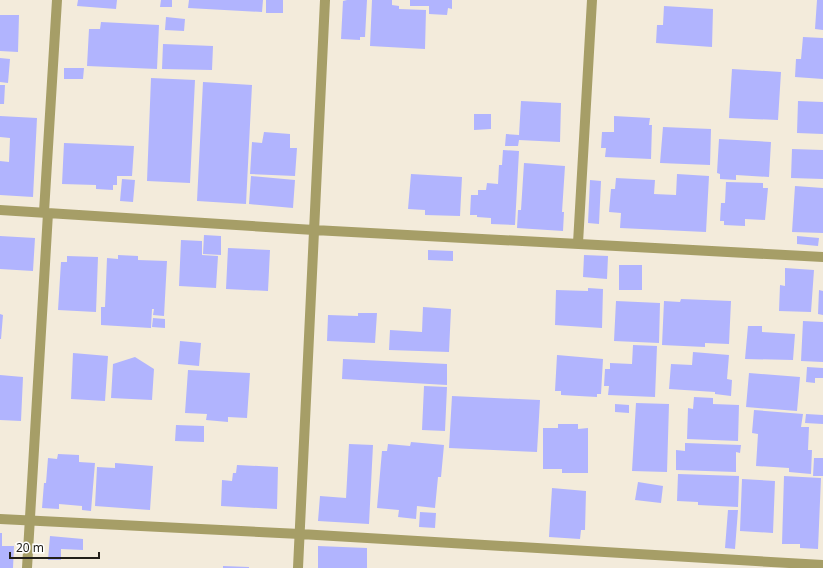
<svg xmlns="http://www.w3.org/2000/svg" width="823" height="568" font-family="'Noto Sans',sans-serif">
  <style>
    .building { fill: #b1b4fe }
    .lines { fill: none; stroke-linecap: round; stroke-linejoin: round }
    .minor { stroke: #a69e67; stroke-width: 10 }
  </style>
  <rect width="100%" height="100%" fill="#f3ebdb"/>
  <path class="building" d="M78,0H117L116,9L77,6Z
    M161,0H172V7H160Z
    M189,0H263L262,12L188,8Z
    M266,0H283V13H266Z
    M347,0H367L365,37H360V40L341,39L343,1Z
    M372,0H392V5L399,6V9L426,10L425,49L370,46Z
    M410,0H452V9L448,8L447,15L429,14V6H410Z
    M817,0H823V30L815,29Z
    M664,6L713,9L712,47L656,43L657,25H663Z
    M0,15H19L18,52L0,51Z
    M166,17L185,19L184,31L165,30Z
    M101,22L159,25L157,69L87,66L89,29H100Z
    M803,37L823,38V79L795,77L796,59H801Z
    M163,44L213,46L212,70L162,69Z
    M0,58L10,59L8,83L0,82Z
    M64,68H84L83,79H64Z
    M732,69L781,72L778,120L729,118Z
    M151,78L195,80L190,183L147,181Z
    M203,82L252,85L246,204L197,201Z
    M0,85H5L4,104H0Z
    M521,101L561,103L560,142L519,140L518,146H505L506,134L519,135Z
    M798,101L823,102V134L797,133Z
    M474,114H491V129L474,130Z
    M0,116L37,118L33,197L0,195V161L9,162L10,138L0,137Z
    M614,116L650,118L649,125H652L651,159L605,157L606,148H601L602,132H614Z
    M663,127L711,129L710,165L660,163Z
    M264,132L290,134V148H297L295,176L250,174L252,142L262,143Z
    M719,139L771,142L769,177L736,175V180L720,179V174L717,173Z
    M64,143L134,146L132,176H117V185H113V190L96,189V185L62,184Z
    M792,149L823,150V179L791,178Z
    M503,150L519,151L515,225L491,224V218L477,217V215H470L471,195H478V190H486L487,183L498,184L499,165H502Z
    M524,163L565,166L562,212H564L563,231L517,228L518,210H521Z
    M411,174L462,177L460,216L425,215V210L408,209Z
    M677,174L709,176L706,232L620,228L621,213L609,212L611,189H615L616,178L655,180L654,194L676,195Z
    M251,176L295,180L293,208L249,204Z
    M122,179L135,180L133,202L120,201Z
    M590,180L601,181L599,224L588,223Z
    M726,182L763,183V188H768L765,220L745,219V226L724,225V221H720L721,203H725Z
    M795,186L823,188V233L792,232Z
    M204,235L221,236V255L203,254Z
    M0,236L35,238L33,271L0,269Z
    M797,236L819,238L818,246L797,244Z
    M181,240L202,241V255L218,256L216,288L179,286Z
    M228,248L270,250L268,291L226,289Z
    M428,250L453,251V261L428,260Z
    M118,255L138,256V260L167,261L164,316L153,315L154,309H152L151,328L101,325V307H105L107,258L118,259Z
    M584,255L608,256L607,279L583,277Z
    M67,256L98,257L96,312L58,310L61,262H67Z
    M619,265H642V290H619Z
    M785,268L814,270L811,312L779,311L780,285L785,286Z
    M588,288L603,289L602,328L555,325L556,290L588,291Z
    M819,290L823,291V315L818,314Z
    M681,299L731,301L729,344L705,343V347L662,345L664,301L680,302Z
    M616,301L660,303L659,343L614,341Z
    M423,307L451,309L449,352L389,350L390,330L422,332Z
    M358,313H377L375,343L327,341L328,315L358,316Z
    M0,314L3,315L1,339H0Z
    M153,318L165,319V328L152,327Z
    M803,321L823,322V362L801,361Z
    M748,326H762V332L795,334L793,360L745,359Z
    M180,341L201,343L199,366L178,364Z
    M633,345L657,346L655,397L608,395L609,386H604L605,369H610V363L632,364Z
    M693,352L729,355L727,379L732,380L731,396L715,394V392L669,389L671,364L692,365Z
    M73,353L108,356L105,401L71,399Z
    M557,355L603,359L601,394H597V397L561,395V391H555Z
    M135,357L154,369L152,400L111,398L113,364Z
    M343,359L447,364V385L342,379Z
    M807,367L823,368V378H815V383L806,382Z
    M188,370L250,373L247,418L228,417V422L206,420L207,414L185,413Z
    M749,373L800,377L797,411L746,407Z
    M0,375L23,377L21,421L0,420Z
    M424,386L447,387L445,431L422,430Z
    M452,396L540,400L537,452L449,448Z
    M694,397L713,398V404L739,405L738,441L687,439L688,408L693,409Z
    M636,403L669,404L667,472L632,471Z
    M615,404L629,405V413L615,412Z
    M754,410L803,414L801,427H809L808,450H812L811,474L789,472V468L756,466L758,434L752,433Z
    M806,414L823,415V424L805,423Z
    M558,424H578V429L588,428V473H562V469H543V428H558Z
    M176,425L204,426V442L175,441Z
    M411,442L444,445L441,477H438L435,508L417,506L416,519L398,517L399,510L377,508L382,451H387L388,444L410,446Z
    M685,443L741,445L740,453L736,452V472L676,470V450L685,451Z
    M349,444L373,445L369,524L318,521L320,496L346,498Z
    M58,454L79,455V462L95,463L91,511L82,510V506L59,504V509L42,508L44,483H46L48,458L57,459Z
    M814,458H823V476H813Z
    M115,463L153,466L150,510L95,506L97,467L115,468Z
    M237,465L278,467L277,509L221,506L222,480L232,481L233,473H236Z
    M678,474L739,476L738,507L698,505V502L677,501Z
    M784,476L821,478L818,549L800,548V544H782Z
    M742,479L775,481L773,533L740,531Z
    M638,482L663,486L661,503L635,500Z
    M552,488L586,491L585,530H581L580,539L549,537Z
    M728,510H738L735,549L725,548Z
    M420,512L436,513L435,528L419,527Z
    M0,533H2V546H14L13,568H0Z
    M50,536L83,539V550L61,549V560H48Z
    M318,546L367,548V568H318Z
    M223,566L249,567V568H223Z"/>
  <g class="lines">
    <path class="minor" d="M0,210L314,230L823,257
      M44,212L57,0
      M578,243L592,0
      M0,519L300,534L823,565
      M27,568L48,213
      M298,568L325,0"/>
  </g>
  <path d="M10 552v6h89v-6" fill="none" stroke="#221f19" stroke-width="2"/>
  <text x="16" y="552" font-size="12" fill="#221f19" stroke="#ffffff" stroke-width="3" paint-order="stroke">20 m</text>
</svg>
